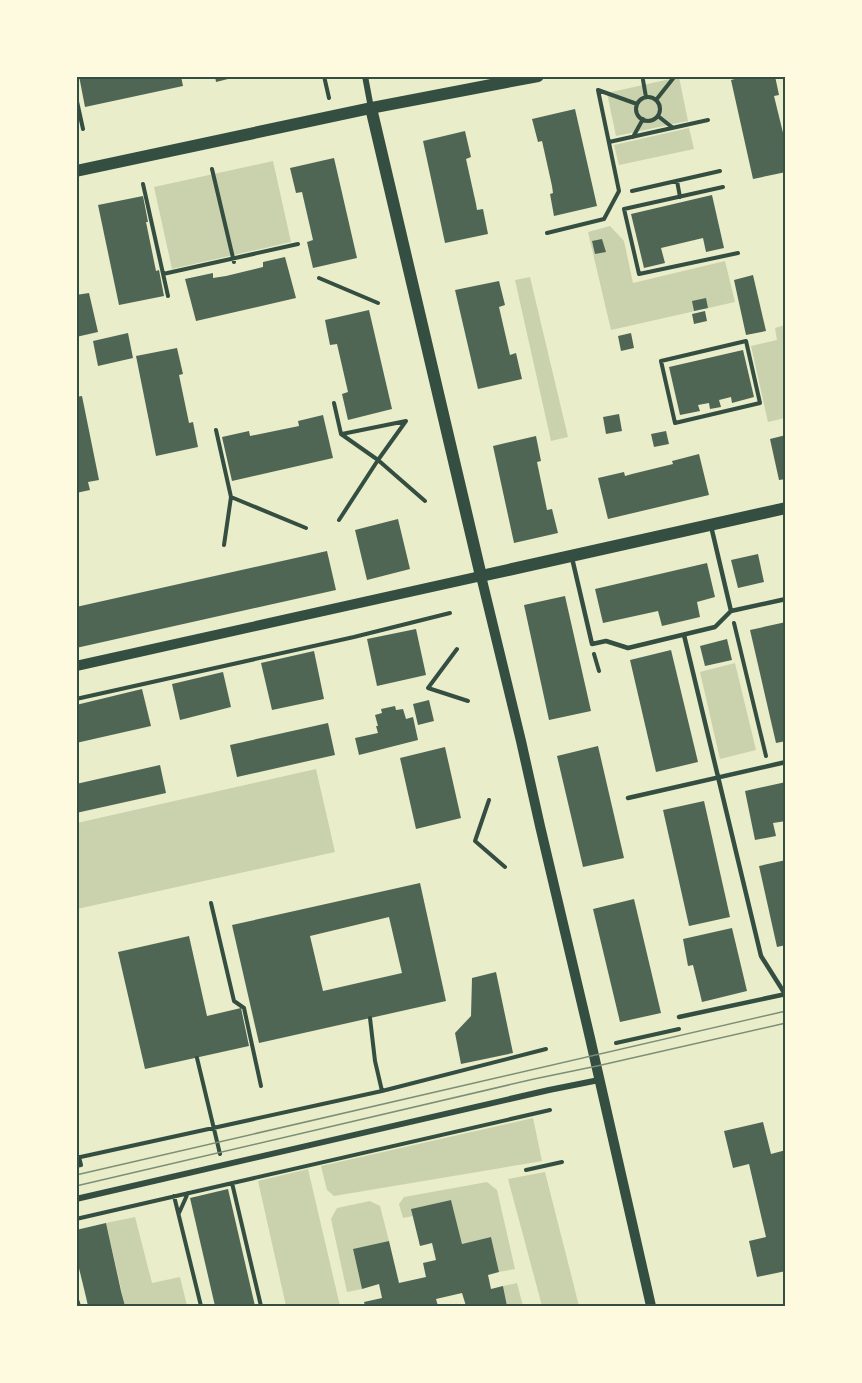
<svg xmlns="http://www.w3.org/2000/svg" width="862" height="1383" font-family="Roboto,sans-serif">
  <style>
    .green { fill: #cad2ad }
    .building { fill: #4f6655; fill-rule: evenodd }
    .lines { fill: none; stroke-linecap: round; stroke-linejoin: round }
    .path { stroke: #344e41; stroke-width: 4 }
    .service { stroke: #344e41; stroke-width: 4.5 }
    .minor { stroke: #344e41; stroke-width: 6 }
    .tertiary { stroke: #344e41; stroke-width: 10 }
    .secondary { stroke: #344e41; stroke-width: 12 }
    .tram { stroke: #7c8e77; stroke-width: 1.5 }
    .neatline { fill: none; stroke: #344e41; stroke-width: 2 }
  </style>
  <rect width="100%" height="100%" fill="#e9edc9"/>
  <path class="green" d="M679,77L688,121L616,136L607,93Z
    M689,128L694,149L619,165L614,145Z
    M273,161L291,242L172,269L154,187Z
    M610,226L624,241L633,283L725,261L735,302L611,330L588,232Z
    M530,277L568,437L551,441L515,280Z
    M785,325V418L768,422L751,346L777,340L775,328Z
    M735,663L756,750L720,759L700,672Z
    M316,769L335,852L77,909V823Z
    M533,1118L542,1161L334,1196L327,1190L321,1166Z
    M308,1169L340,1306H286L258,1181Z
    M545,1172L579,1306H542L508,1179Z
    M487,1182L497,1190L515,1269L499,1272L491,1237L462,1244L451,1200L412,1209L413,1216L403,1218L399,1204L404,1197Z
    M370,1201L380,1206L389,1241L353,1250L362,1289L347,1292L331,1219L337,1208Z
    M135,1217L152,1283L180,1277L187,1306H125L106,1223Z
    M517,1283L523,1306H507L503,1286Z"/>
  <path class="building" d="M79,76H181L183,86L85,107Z
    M215,76H236V77L216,82Z
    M746,76H775L779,95L774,96L786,145V172L753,179L731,80Z
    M575,109L597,206L554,216L550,194L553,193L552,186L542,141L538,142L532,119Z
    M465,131L471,157L466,159L476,204L477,210L483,209L488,234L445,243L423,141Z
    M334,158L357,258L313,268L307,242L313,240L302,192L296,193L290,168Z
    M712,195L724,248L706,252L703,238L661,248L665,263L644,268L631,214Z
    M143,196L148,222H146L156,271L159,270L164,296L119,305L98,205Z
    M602,239L606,252L595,254L592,241Z
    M285,257L296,298L196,321L185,279L213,273V278L226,276L263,267V262Z
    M753,275L766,331L746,335L734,280Z
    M499,281L505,305L499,307L510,355L516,353L522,379L478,389L455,290Z
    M89,293L98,332L76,337V295Z
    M706,298L708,308L694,311L692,301Z
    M369,310L392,409L348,420L342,394L348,392L337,344L330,345L325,320Z
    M705,311L707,321L694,324L692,314Z
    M128,333L133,358L98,366L93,341Z
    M631,333L634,348L621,351L618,336Z
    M177,348L183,374L179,375L189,423L193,422L198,447L156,456L136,356Z
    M743,350L754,397L732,403L731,397L719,400L721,407L710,409L709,403L698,405L700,411L680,415L669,367Z
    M82,396L99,480L88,482L90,490L76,493V397Z
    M619,414L622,431L606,434L603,417Z
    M323,415L333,458L232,481L222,437L249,431L250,436L299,426L298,421Z
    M666,431L669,444L654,447L651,434Z
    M786,435V479L779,480L770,439Z
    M536,436L541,461L537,462L546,505L547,510L552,509L558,533L514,543L493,446Z
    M699,454L709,495L608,519L598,478L624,472L625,476L632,474L673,464L672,461Z
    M398,519L410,569L367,580L355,530Z
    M327,551L336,590L76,648V607Z
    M758,554L764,582L738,588L731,560Z
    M707,563L715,597L697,602L700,617L662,626L658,611L603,623L595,589Z
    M565,596L591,711L549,720L524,605Z
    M786,622V741L776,743L750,630Z
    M416,629L426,675L377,686L367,639Z
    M727,639L732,660L705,666L700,646Z
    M671,650L698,762L656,772L630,660Z
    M314,651L324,699L272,710L261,663Z
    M223,672L231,707L180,720L172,684Z
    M142,689L151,726L76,743V705Z
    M429,700L434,721L418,725L413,704Z
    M395,706L396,710L403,709L406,719L413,717L418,740L359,755L355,738L378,733L376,726H378L375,715L382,713L381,709Z
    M328,723L335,755L237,777L230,745Z
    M598,746L624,858L583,867L557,756Z
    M445,747L461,818L416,829L400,758Z
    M160,765L166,793L76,813V784Z
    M786,782V821L773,823L776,836L755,840L745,791Z
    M704,801L730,917L689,926L663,810Z
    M786,860V945L777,947L759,866Z
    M420,883L446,1001L259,1043L232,925ZM389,917L402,973L323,991L310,936Z
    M634,899L661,1013L620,1022L593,909Z
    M732,928L747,991L702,1002L693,965L688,966L683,939Z
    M189,936L207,1016L241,1008L249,1046L145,1069L118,952Z
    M496,972L513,1053L461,1064L455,1033L471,1016L472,978Z
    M763,1122L771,1154L786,1150V1271L757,1277L749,1241L766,1237L749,1164L733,1168L724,1131Z
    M228,1189L255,1306H215L190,1198Z
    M451,1200L462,1244L491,1237L499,1272L488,1275L491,1289L503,1286L507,1306H466L462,1293L436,1299L438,1306H365L364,1302L382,1298L379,1284L362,1289L353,1249L389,1241L399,1283L426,1277L423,1263L436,1260L432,1243L420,1246L411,1209Z
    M106,1223L121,1291L125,1306H88L86,1297L76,1256V1230Z"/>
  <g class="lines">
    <path class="path" d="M324,76L329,98
      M643,80L646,97
      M598,90L637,104
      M76,97L83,129
      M636 109a12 12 0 1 1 24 0a12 12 0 1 1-24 0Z
      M656,100L675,76
      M658,116L673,128
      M633,137L643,119
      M609,142L708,120
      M212,169L234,262
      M677,181L680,197
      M143,184L168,296
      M723,187L624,209L639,274L738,253
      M632,191L720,171
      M547,233L604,219L619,191L598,90
      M163,274L298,244
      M319,278L378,303
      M746,341L760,403L675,423L661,361Z
      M334,403L341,434L378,460L425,501
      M216,430L231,497L306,528
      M342,434L406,421
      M339,520L378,460L406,421
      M224,545L231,497
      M734,623L766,756
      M457,649L428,688L468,701
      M594,654L599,671
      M76,699L354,637L450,613
      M489,800L475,841L505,867
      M211,903L234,1001L244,1008L261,1086
      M370,1018L375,1061L382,1091
      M616,1043L679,1029
      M197,1058L220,1154
      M76,1158L382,1091L546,1049
      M76,1166L81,1165L79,1157
      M526,1170L562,1162
      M232,1183L261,1306
      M174,1196L201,1306
      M179,1213L188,1193
      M76,1219L550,1110
      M76,1297L79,1306"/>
    <path class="service" d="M711,526L731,611
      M572,558L592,644L606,641L628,648L715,627L731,611L786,599
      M684,635L761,956L785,994
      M628,798L786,762
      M679,1017L786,994"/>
    <path class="minor" d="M365,76L371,108
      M76,1199L549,1090L599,1080"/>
    <path class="tertiary" d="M76,666L481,576L521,741L540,826L590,1038L651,1306"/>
    <path class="secondary" d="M371,108L481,576L786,508
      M76,171L371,108L538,76"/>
    <path class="tram" d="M76,1175L786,1011
      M76,1186L534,1079L597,1066L786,1023"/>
  </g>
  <rect width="862" height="1383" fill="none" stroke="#fefae0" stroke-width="156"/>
  <rect x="78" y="78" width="706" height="1227" class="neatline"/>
</svg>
